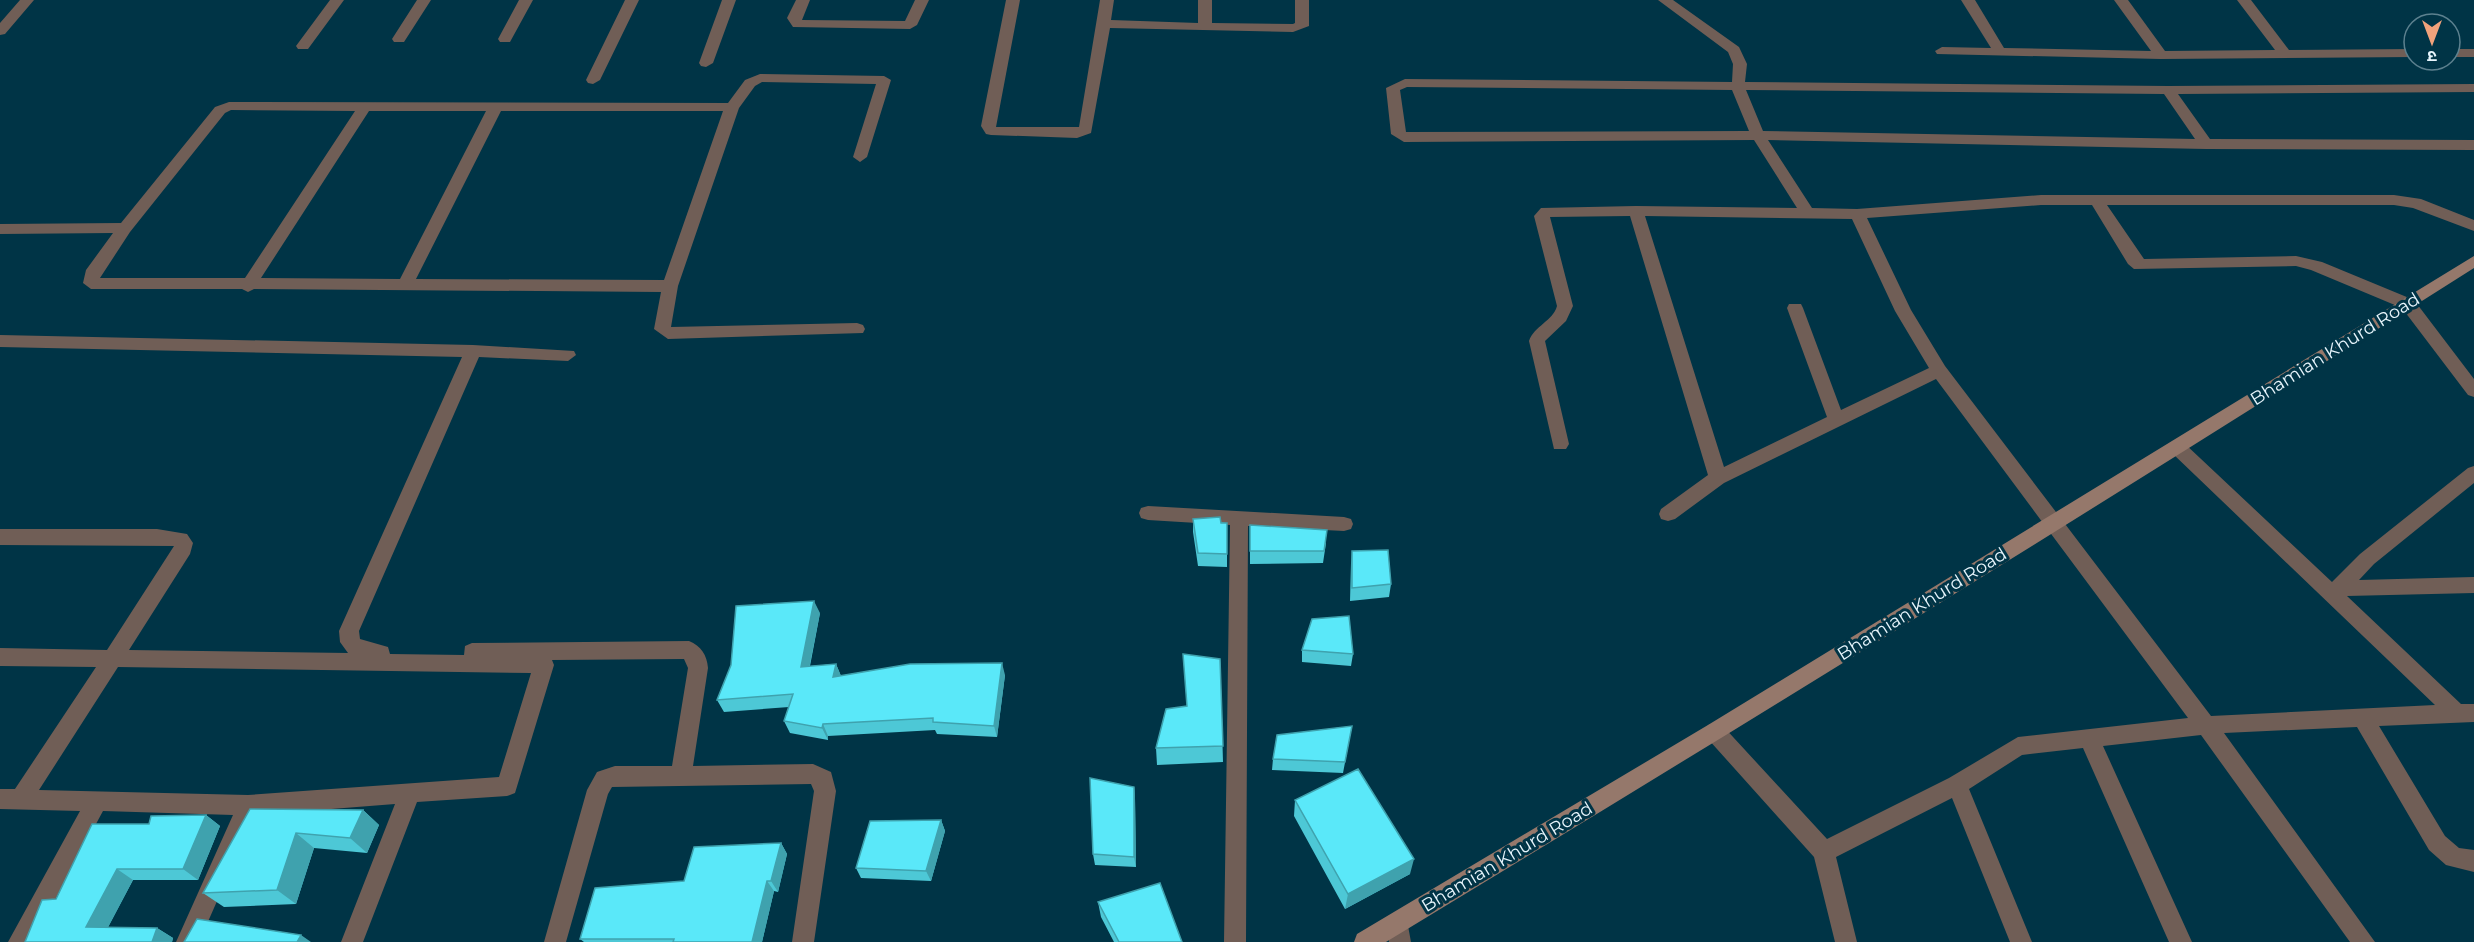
<svg xmlns="http://www.w3.org/2000/svg" width="2474" height="942" font-family="Montserrat,'Noto Sans Devanagari',sans-serif">
  <style>
    .lines { fill: none; stroke-linecap: round; stroke-linejoin: round }
    .street { fill: #705e56; fill-rule: evenodd }
    .secondary { fill: #95786b; fill-rule: evenodd }
    .wall { fill: #4dc8d6 }
    .shaded-wall { fill: #3fa2ae }
    .building { fill: #5ae8f9; stroke: #3fa2ae; stroke-width: 1.5 }
    .labels { text-anchor: middle; stroke-width: 6; stroke-linejoin: round; paint-order: stroke }
    .street-label { font-size: 18px; fill: #e7f5fc; stroke: #003446 }
  </style>
  <rect width="100%" height="100%" fill="#003446"/>
  <g class="lines">
    <path class="street" d="M20,0H34L5,34L0,35V23Z
      M330,0H344L308,49H298L296,46Z
      M417,0H431L404,42H394L392,39Z
      M519,0H533L510,42H500L498,39Z
      M625,0H639L600,80L593,84L588,83L586,80Z
      M722,0H736L713,63L706,67L701,66L699,63Z
      M796,0H810L802,20L905,21L915,0H929L917,25L910,29L793,27L787,18Z
      M1006,0H1020L996,127H1079L1100,0H1114L1111,20L1198,23V0H1212V23L1293,24L1295,23V0H1309V26L1293,32L1110,28L1091,133L1077,138L991,135L986,134L981,126Z
      M1658,0H1673L1739,47L1747,64L1745,82L2168,86L2474,84V92L2178,94L2210,139L2474,140V150L2206,149L1768,140L1812,208L1857,209L2041,195H2394L2421,199L2474,220V231L2413,208L2394,205H2107L2144,259L2296,256L2322,262L2414,300L2474,379V397L2468,395L2402,308L2311,270L2296,266L2134,269L2128,264L2092,205H2041L1867,218L1911,310L1945,366L2211,716L2435,705L2172,453L2169,448L2172,443H2184L2332,582L2360,554L2468,468L2474,466V483L2374,564L2359,580L2474,577V593L2347,596L2461,704H2474V722L2379,726L2445,836L2459,848L2474,850V872L2446,865L2429,850L2357,727L2224,733L2375,942H2350L2201,735L2103,746L2192,942H2169L2083,748L2022,755L1969,789L2032,942H2010L1952,798L1836,857L1857,942H1835L1814,857L1708,739L1705,732L1708,725L1715,723L1722,725L1827,839L1949,778L2018,737L2188,718L1936,379L1724,483L1675,519L1668,521L1661,519L1659,514L1661,509L1708,475L1630,216L1550,217L1573,306L1566,321L1545,341L1569,444L1566,449H1554L1529,341C1534,326 1553,321 1557,306L1534,216L1541,208L1636,206L1797,208L1754,140L1404,142L1391,134L1386,88L1405,79L1732,82L1733,64L1728,52ZM1407,87L1732,90L1749,131L1406,132L1400,90ZM1746,90L2164,94L2195,139L1763,131ZM1645,216L1852,219L1895,311L1929,368L1841,410L1803,308L1801,304H1789L1787,308L1827,417L1724,467Z
      M1961,0H1975L2004,48L2151,51L2114,0H2128L2165,51L2275,50L2237,0H2251L2289,50L2414,49V57L2161,59L1937,54L1935,51L1942,47L1991,48Z
      M2450,49H2474V57H2450Z
      M760,74L884,76L891,80L867,157L860,162L853,157L876,84L762,82L755,86L739,108L678,286L671,327L857,323L863,325L865,329L863,333L668,339L654,329L661,292L254,289L248,292L242,289H91L83,283L86,270L113,233L0,234V224L121,223L215,107L229,102L728,103L745,80ZM231,110L355,111L245,278H100L130,232L225,113ZM369,111H486L400,279L261,278ZM501,111H723L664,280L416,279Z
      M0,335L473,345L574,351L576,355L568,361L479,357L359,631L360,639L388,647L390,654L464,655L465,646L472,643L689,641C701,646 707,655 708,668L693,766L813,764L831,772L836,791L814,942H792L814,791L811,784L612,787L608,794L566,942H544L587,790L597,772L615,766H672L688,668L684,659L552,660L554,665L515,793L507,796L417,802L363,942H341L395,804L255,815L199,942H176L233,815L103,811L32,942H8L80,811L0,809V789H15L96,667L0,666V648L107,650L174,546L0,545V529H157L187,534L193,543L190,554L129,650L348,653L340,642L339,631L462,357L0,347ZM118,667L531,673L499,777L248,795L39,790Z
      M1148,506L1344,517L1351,519L1353,524L1351,529L1344,531L1248,526L1246,942H1224L1230,525L1148,520L1141,518L1139,513L1141,508Z
      M1398,912L1406,915L1411,942H1389L1387,923L1390,915Z"/>
    <path class="secondary" d="M2474,256V268C2114,497 1751,721 1386,942H1354L1357,934L1708,725Z"/>
  </g>
  <path class="wall" d="M1193,519L1227,523V567L1198,566L1193,532Z
    M1250,525L1326,543L1323,563L1250,564Z
    M1352,551L1391,584L1389,597L1350,601L1351,563Z
    M820,613L810,666L836,664L841,676L1005,675L997,737L937,734L935,730L828,736V740L790,733L784,721L789,707L724,712L717,700Z
    M1302,650L1353,654L1351,666L1302,662Z
    M1220,659L1223,762L1157,765L1156,748Z
    M1352,726L1343,773L1272,770L1273,759Z
    M1134,787L1135,798L1136,867L1095,865L1093,854Z
    M1295,800L1410,874L1345,909L1294,816Z
    M250,809L363,810L379,825L367,853L314,848L296,904L224,907L203,893Z
    M206,815L220,826L198,880H133L108,927L157,928L173,938L172,942H25L56,899Z
    M941,820L945,831L931,881L861,878L856,868Z
    M781,843L787,854L778,892L774,891L762,942H584L580,939L684,881Z
    M1098,902L1182,942H1114L1101,917Z"/>
  <path class="shaded-wall" d="M814,601L820,613L807,679L801,667Z
    M1002,663L1005,675L997,737L994,726Z
    M836,664L841,676L833,677Z
    M823,724L828,736V740L822,728Z
    M1134,787L1135,798L1136,867L1134,857Z
    M363,810L379,825L367,853L350,838Z
    M206,815L220,826L198,880L183,869Z
    M941,820L945,831L931,881L926,871Z
    M296,833L314,848L296,904L277,890Z
    M781,843L787,854L778,892L771,881Z
    M1414,859L1410,874L1345,909L1348,894Z
    M117,869L133,880L103,937L86,927Z
    M767,881L774,891L762,942H752Z
    M157,928L173,938L172,942H152Z
    M301,935L311,942H297Z"/>
  <path class="building" d="M1220,517L1221,523H1227V554L1198,553L1193,519Z
    M1250,525L1327,530L1324,551H1250Z
    M1388,550L1391,584L1352,588V551Z
    M814,601L801,667L836,664L833,677L910,664L1002,663L994,726L933,722V718L823,724L822,728L784,721L793,694L717,700L731,665L736,606Z
    M1349,616L1353,654L1302,650L1312,619Z
    M1183,654L1220,659L1223,746L1156,748L1166,709L1187,706Z
    M1352,726L1345,762L1273,759L1277,735Z
    M1358,769L1414,859L1348,894L1295,800Z
    M1090,778L1134,787V857L1093,854Z
    M250,809L363,810L350,838L296,833L277,890L203,893Z
    M206,815L183,869H117L86,927L157,928L152,942H25L42,900L56,899L92,824H149L151,816Z
    M941,820L926,871L856,868L870,821Z
    M781,843L771,881H767L752,942H673L674,939H580L595,888L684,881L694,847Z
    M1160,883L1182,942H1119L1098,902Z
    M197,919L301,935L297,942H184Z"/>
  <g class="labels">
    <g class="street-label">
      <text transform="translate(2335 349) rotate(-32)" y="6">Bhamian Khurd Road</text>
      <text transform="translate(1922 604) rotate(-32)" y="6">Bhamian Khurd Road</text>
      <text transform="translate(1507 857) rotate(-31)" y="6">Bhamian Khurd Road</text>
    </g>
  </g>
  <g transform="translate(2432 42) rotate(180)"><circle r="28" fill="#003446" stroke="#5c818f" stroke-width="1.5"/>
  <path d="M0-4.5L10 22L0 15L-10 22Z" fill="#f1a27b"/>
  <text y="-9" font-size="16" font-weight="bold" text-anchor="middle" fill="#e7f5fc">उ</text>
  </g>
</svg>
